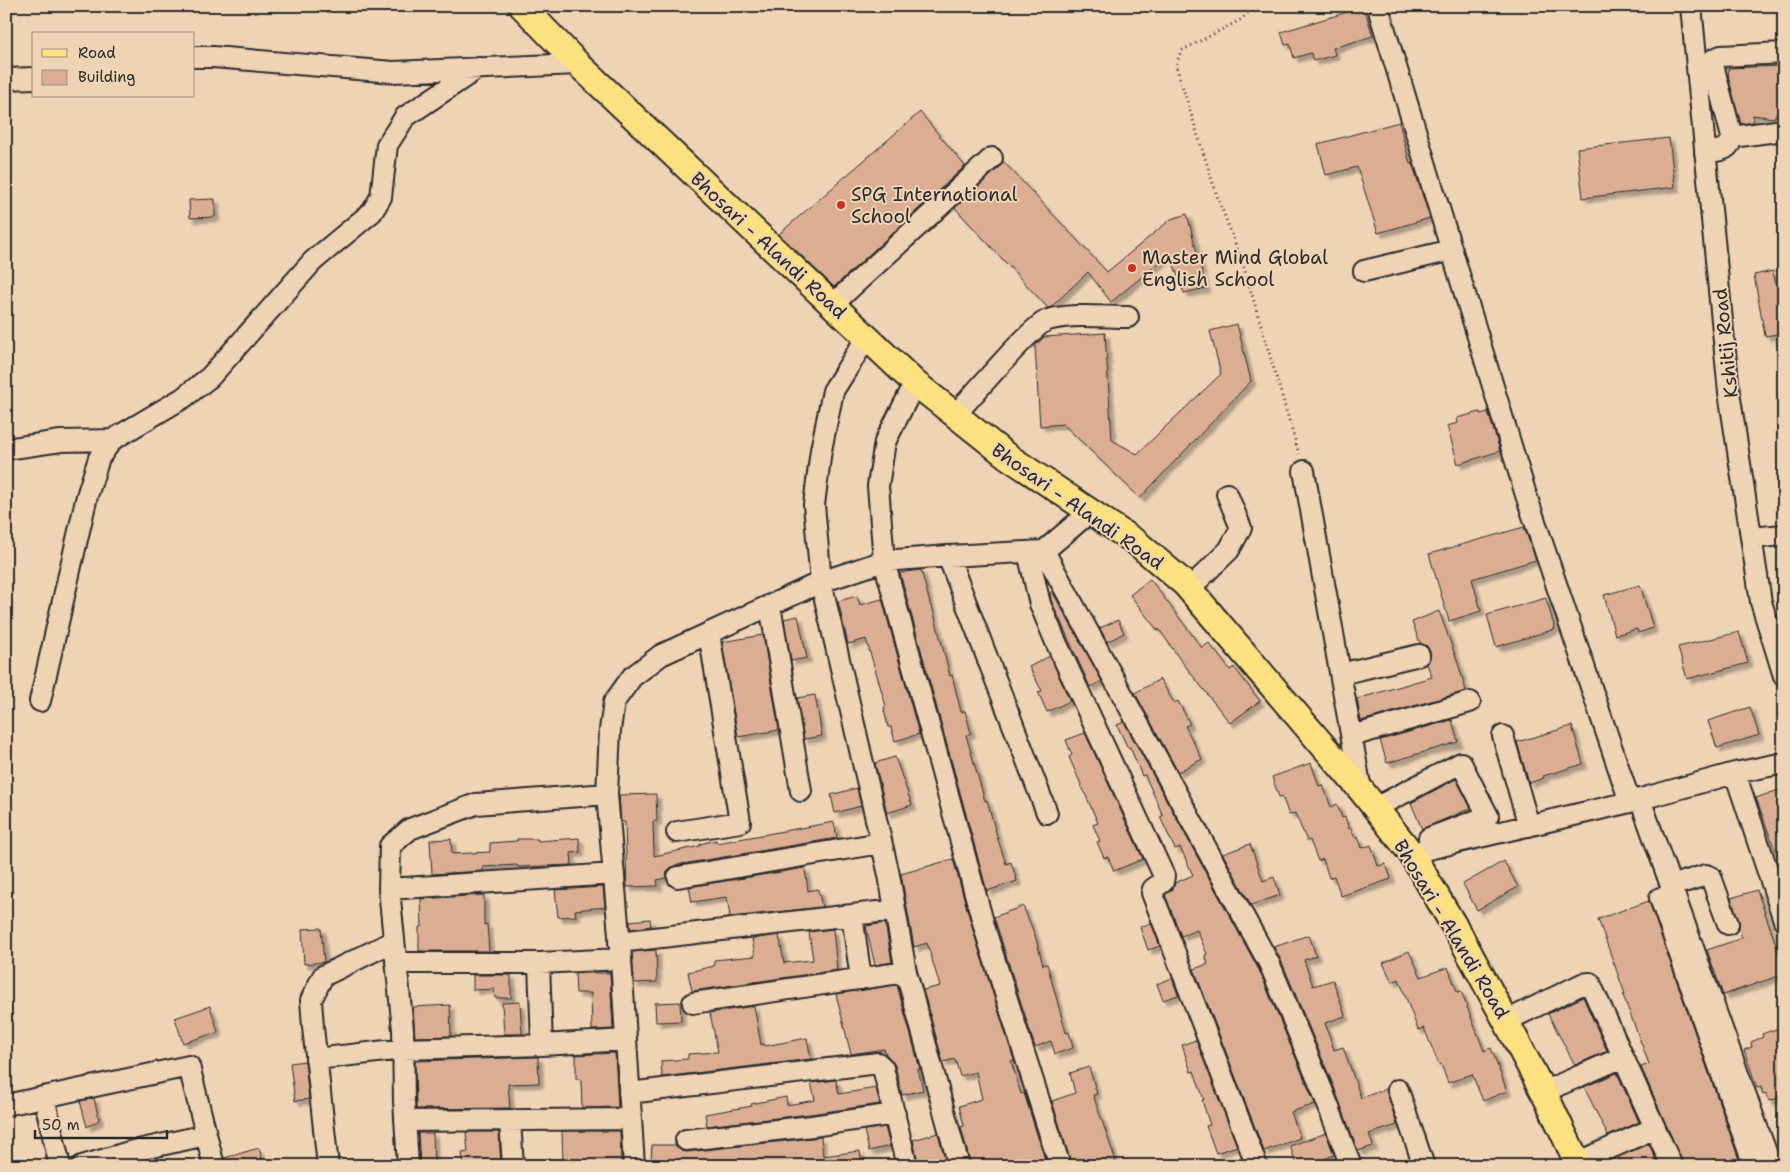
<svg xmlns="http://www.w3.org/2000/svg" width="1790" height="1172" font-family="'Shantell Sans',sans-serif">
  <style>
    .building { fill: #dbae93; stroke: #2b2b2b; filter: url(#shadow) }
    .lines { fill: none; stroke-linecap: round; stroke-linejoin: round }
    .minor-casing { stroke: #2b2b2b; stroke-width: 24 }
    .major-casing { stroke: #2b2b2b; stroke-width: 29 }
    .path { stroke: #2b2b2b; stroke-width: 3; stroke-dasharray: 1 4; stroke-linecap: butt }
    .minor { stroke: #eed3b5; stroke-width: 20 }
    .major { stroke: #fde080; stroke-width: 25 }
    .poi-dot { fill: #c8321e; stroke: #eed3b5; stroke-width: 2 }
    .labels { text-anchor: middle; stroke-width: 4; stroke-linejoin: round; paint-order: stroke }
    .poi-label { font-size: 19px; fill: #2b2b2b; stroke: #eed3b5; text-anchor: start }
    .street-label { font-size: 19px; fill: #2b2b2b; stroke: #eed3b5 }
  </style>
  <defs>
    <filter id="shadow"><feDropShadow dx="4.5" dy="4.5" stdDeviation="1" flood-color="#0004"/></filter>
  </defs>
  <rect width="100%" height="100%" fill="#eed3b5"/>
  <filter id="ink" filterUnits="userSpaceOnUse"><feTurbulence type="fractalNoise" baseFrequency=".02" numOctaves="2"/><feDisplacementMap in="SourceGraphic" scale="10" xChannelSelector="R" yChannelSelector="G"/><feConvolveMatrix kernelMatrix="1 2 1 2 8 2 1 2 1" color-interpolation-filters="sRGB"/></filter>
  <g filter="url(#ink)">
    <path class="building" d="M1364,7L1373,36L1333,48L1335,55L1313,61L1311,53L1294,58L1290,44L1285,45L1281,32Z
      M1784,66V113L1777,112L1774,118L1753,115V122L1741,124L1729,80L1728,68Z
      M920,112L965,166L834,287L779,234Z
      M1399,122L1410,164L1412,163L1430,218L1378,233L1357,167L1326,175L1318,144Z
      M1669,138L1675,187L1583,198L1577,148Z
      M1003,161L1107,272L1171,219L1187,214L1206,288L1184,293L1170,254L1111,302L1088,272L1051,307L1048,308L955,208L1000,167Z
      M215,199V217L190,218L189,200Z
      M1773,271L1776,286L1784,285V333L1765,336L1754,275Z
      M1237,324L1251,381L1140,498L1063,424L1040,426L1035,346L1044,337L1105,333L1112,440L1137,454L1221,374L1210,331Z
      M1480,412V414L1488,412L1500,451L1458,464L1447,426L1458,423L1457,418Z
      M1524,527L1536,560L1472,579L1481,611L1449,621L1429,554Z
      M921,570L931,607L932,606L950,676L952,675L961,712L965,711L971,733L966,735L985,801L987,800L998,840L1006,864L1011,862L1017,881L987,891L900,573Z
      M1150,579L1202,648L1209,643L1230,670L1234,667L1260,701L1230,723L1179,658L1159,629L1158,631L1130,595Z
      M1640,585L1653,628L1638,633L1637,629L1615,635L1604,595Z
      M1052,591L1102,681L1090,687L1051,600L1050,593Z
      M857,596L860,605L882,599L919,734L895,741L891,727H888L884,710H885L884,707L886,706L866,639L848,644L838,601Z
      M1546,598L1555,629L1496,647L1487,615Z
      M1439,611L1458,663L1466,691L1361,721L1357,699L1432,677L1427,664L1430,658V652L1427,646L1420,643L1412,622Z
      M798,616L807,658L791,661L784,619Z
      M1118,620L1124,633L1107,642L1100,628Z
      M1739,632L1748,663L1687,679L1678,647Z
      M763,635L779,730L738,737L722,642Z
      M1050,656L1070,701L1047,712L1038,692L1042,691L1029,667Z
      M1160,679L1174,703L1178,701L1190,724L1185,726L1202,759L1178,772L1135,693Z
      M815,695L822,736L804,739L797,698Z
      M1750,707L1759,735L1717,748L1708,721Z
      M1452,720L1458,742L1387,763L1380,740Z
      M1124,722L1259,970L1315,1104L1291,1112L1300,1138L1264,1151L1194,969L1208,964L1205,955L1207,954L1197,930L1181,936L1165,895L1173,889L1175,883L1193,875L1180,847L1175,849L1160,817L1163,816L1145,775L1142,776L1130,747L1128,748L1117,725Z
      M1572,726L1583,764L1543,776L1544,778L1529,783L1517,742Z
      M1085,733L1143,859L1114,871L1108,857L1104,858L1097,842L1100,841L1093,825L1098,823L1069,757L1072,755L1066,740Z
      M895,757L912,805L887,813L875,763Z
      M1311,763L1319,786L1323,785L1331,807L1337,804L1342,818L1345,817L1349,829L1351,828L1355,838L1358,836L1362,848L1371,845L1378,866L1386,864L1391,879L1341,896L1334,876L1329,878L1323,859L1318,861L1310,840L1307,841L1295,813L1289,815L1282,796L1279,797L1272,777Z
      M1456,779L1471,808L1422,829L1411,803Z
      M857,788L861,806L835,813L831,795Z
      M1784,788V869H1782L1756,798Z
      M656,794L657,821H653L654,856L700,846V844L716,840L717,843L834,822L837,838L676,865L670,868L667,872L666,878L657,880L658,886L627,887L625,822H621L619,795Z
      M579,838L580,852L571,853L572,865L518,867L517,865L483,867V871L432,874L430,840L451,839L452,854L490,852V843L517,841V839H538V841Z
      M1250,844L1263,881L1274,877L1280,895L1251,905L1223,854Z
      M953,859L975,937L1014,1060L1011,1061L1021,1094L1024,1093L1047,1166H971L961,1127L964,1126L959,1106L982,1099L976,1072L960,1076L955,1059L943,1062L923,990L940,986L927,943L914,947L901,874Z
      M1504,861L1518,887L1477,910L1463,884Z
      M805,868L808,891L818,889L822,907L730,917L727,897L692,902L689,887Z
      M603,887L605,907L575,910L576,916L558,917L555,890Z
      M1757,890L1784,968V974L1723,995L1707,950L1742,938L1739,928V920L1731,898Z
      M484,895V925L487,924L489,951H419V927H422L421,899Z
      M1649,901L1737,1154L1741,1166H1684L1641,1067L1649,1064L1623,995L1625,994L1598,919Z
      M1023,906L1035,935L1043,965L1047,964L1066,1033L1069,1032L1073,1048L1055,1054L1051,1041L1035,1047L994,917Z
      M650,919L651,926L630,929V921Z
      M885,923L892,962L875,965L866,926Z
      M1151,923L1160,946L1148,950L1140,927Z
      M321,928L324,962L304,964L302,929Z
      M833,929L837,970L692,991L688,972L714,966V960L755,956L752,939L779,935L784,963L813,960L809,932Z
      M1309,935L1316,956L1304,960L1313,986L1333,980L1345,1016L1325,1023L1334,1050L1343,1047L1361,1098L1386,1089L1397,1125L1369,1134L1373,1146L1358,1151L1334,1087L1281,960L1274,947Z
      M656,950L657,982L634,983L632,952Z
      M1409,951L1421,977L1448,967L1457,992L1461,991L1484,1051L1491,1048L1507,1091L1483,1101L1472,1074L1448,1083L1441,1064L1439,1065L1424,1028L1418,1030L1399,979L1392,982L1383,963Z
      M575,973H610L613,1029L592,1030L591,993H576Z
      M473,975H511V998H495L494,989L473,990Z
      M1172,978L1178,995L1163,1000L1157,984Z
      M897,985L920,1069H918L923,1090L902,1095L895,1065L886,1054L884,1049L851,1054L836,994Z
      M1583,997L1607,1051L1575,1065L1548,1014Z
      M520,1002L522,1034H504L502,1003Z
      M680,1002L681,1021L656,1022L655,1003Z
      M450,1005L451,1036L415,1037L413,1007Z
      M210,1006L218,1032L183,1043L175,1018Z
      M754,1006L761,1045L764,1044L765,1046L807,1038L811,1059L662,1077L661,1061L688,1059V1054L718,1052L710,1013Z
      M1784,1026V1096L1769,1101L1767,1093L1763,1094L1761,1087L1757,1088L1744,1050L1752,1047L1751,1042L1763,1037L1762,1034Z
      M1196,1040L1237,1146L1216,1153L1206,1126L1210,1125L1202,1100H1204L1194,1071L1191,1072L1182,1045Z
      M615,1053L618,1107L582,1108L581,1079H576V1055Z
      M538,1057L539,1083L508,1084L510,1108L416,1109L415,1061Z
      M305,1061L309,1099L295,1101L290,1063Z
      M1089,1067L1097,1094L1093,1095L1116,1161L1103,1166H1072L1052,1101L1075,1093L1070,1073Z
      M1617,1073L1639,1122L1608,1136L1584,1087Z
      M836,1080L839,1094L876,1088L880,1104L810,1114L707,1126L705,1114L752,1106L751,1104L786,1097L787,1105L815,1100L811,1083Z
      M94,1098L99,1120L87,1127L80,1101Z
      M885,1127L890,1146L869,1151L864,1130Z
      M562,1131H620L621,1166H563Z
      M466,1132H499L501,1166H464L462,1153L468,1152Z
      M418,1133H433L434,1166H420Z
      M938,1133L946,1162L931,1166H919L913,1140Z
      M1326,1133L1334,1155L1306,1166H1297L1290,1146Z
      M821,1137L823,1156L860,1151L862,1166H743L742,1160L711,1165L664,1164V1161L651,1160L652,1145H676L681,1151L687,1152Z
      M1649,1144L1659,1166H1623L1618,1157Z
      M259,1148L264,1166H226L224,1158Z"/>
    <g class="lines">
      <defs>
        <path id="minor" d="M1691,6L1729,392L1761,602L1784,676
          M1380,14L1526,495L1630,802
          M194,57H213L393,72L578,64
          M6,79L34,78
          M1732,137L1784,130
          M1705,153C1718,150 1730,152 1732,137L1713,65L1714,59L1721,56L1784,53
          M1364,271L1452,250
          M832,305L992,158
          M915,383L885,442L878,486L884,561L986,933L1060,1166
          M954,416C969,400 1033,324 1048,320C1071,313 1104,317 1128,317
          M6,449L61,441L112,440
          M1304,471L1361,790
          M1751,538L1784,535
          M1044,551L1270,965L1323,1092L1351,1166
          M1028,552L1040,604L1055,640L1164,876L1163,882L1153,889L1152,893L1257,1166
          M948,556L1047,813
          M1189,589L1229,550L1241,528L1227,494
          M770,605L801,791
          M1341,674L1419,655
          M40,701L87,496L99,458L112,440L183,398L210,377L313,261L372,212L381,197L387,145L405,117L478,68
          M1352,736L1470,702
          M1503,736L1529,826
          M1735,773L1784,920
          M607,794L621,959L634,1166
          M1640,799L1771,1166
          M1375,808L1461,763L1488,816L1429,838
          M677,832L740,822L709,633
          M1411,853L1630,802L1735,773L1784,763
          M678,877L881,843
          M1671,886L1706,875L1711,877L1728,924
          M389,889L614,874
          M1660,898L1754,1166
          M852,915L861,979
          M619,942L895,910
          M539,963L621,959
          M693,1003L906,972
          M1506,1021L1582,984L1590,983L1672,1166
          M542,1045L626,1040
          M316,1059L403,1049L542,1045L539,963H396
          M1398,1090L1424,1166
          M1543,1092L1623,1057
          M629,1093L878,1063L883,1068L907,1166
          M44,1097L60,1166
          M6,1105L189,1066L214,1166
          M405,1121L631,1119
          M510,1121L513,1166
          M686,1140L812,1126L895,1114
          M82,1166L129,1152L206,1135
          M328,1166L313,1027L311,1000L323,976L394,941
          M408,1166L404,1101L403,1030L389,889L390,846L410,829L476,804L607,794L610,730L614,702L632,677L661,655L821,582L814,505L821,450L833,391L867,337
          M959,1166L906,972L889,875L821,582L884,561L948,556L1044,551L1091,511
          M1570,1166L1655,1128"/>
        <path id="major" d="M522,6L578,64L915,383L1007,456L1137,543L1185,584L1361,790L1411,853L1459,934L1506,1021L1550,1105L1579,1166"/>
      </defs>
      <use href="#minor" class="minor-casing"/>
      <use href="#major" class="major-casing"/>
      <path class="path" d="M1255,6L1242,19L1181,51L1176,66L1217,196L1242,261L1299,454"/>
      <use href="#minor" class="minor"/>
      <use href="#major" class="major"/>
    </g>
  </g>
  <g class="poi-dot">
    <circle cx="841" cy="205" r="5"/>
    <circle cx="1132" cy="268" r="5"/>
  </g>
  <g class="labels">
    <g class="poi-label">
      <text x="851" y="201">SPG International<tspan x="851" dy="22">School</tspan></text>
      <text x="1142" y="264">Master Mind Global<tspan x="1142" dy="22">English School</tspan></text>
    </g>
    <g class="street-label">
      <text transform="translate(769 245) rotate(43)" y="7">Bhosari - Alandi Road</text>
      <text transform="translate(1725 343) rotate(-96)" y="7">Kshitij Road</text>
      <text transform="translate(1078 506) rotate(35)" y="7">Bhosari - Alandi Road</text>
      <text transform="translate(1452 929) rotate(59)" y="7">Bhosari - Alandi Road</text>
    </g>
  </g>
  <rect width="1790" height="1172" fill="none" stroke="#eed3b5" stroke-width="25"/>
  <rect x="12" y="12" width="1765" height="1147" fill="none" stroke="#2b2b2b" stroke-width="2" filter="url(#ink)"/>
  <rect x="32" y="32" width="162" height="65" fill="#eed3b5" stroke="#a0907e"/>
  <rect x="42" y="49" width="25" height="8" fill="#fde080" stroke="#a0907e"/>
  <text x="78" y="58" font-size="15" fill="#2b2b2b">Road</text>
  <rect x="42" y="70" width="25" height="15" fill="#dbae93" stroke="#a0907e"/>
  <text x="78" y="82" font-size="15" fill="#2b2b2b">Building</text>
  <path d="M35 1130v8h132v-8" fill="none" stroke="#2b2b2b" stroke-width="2.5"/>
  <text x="42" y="1130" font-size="15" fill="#2b2b2b" stroke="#eed3b5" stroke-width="4" paint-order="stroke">50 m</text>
</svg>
